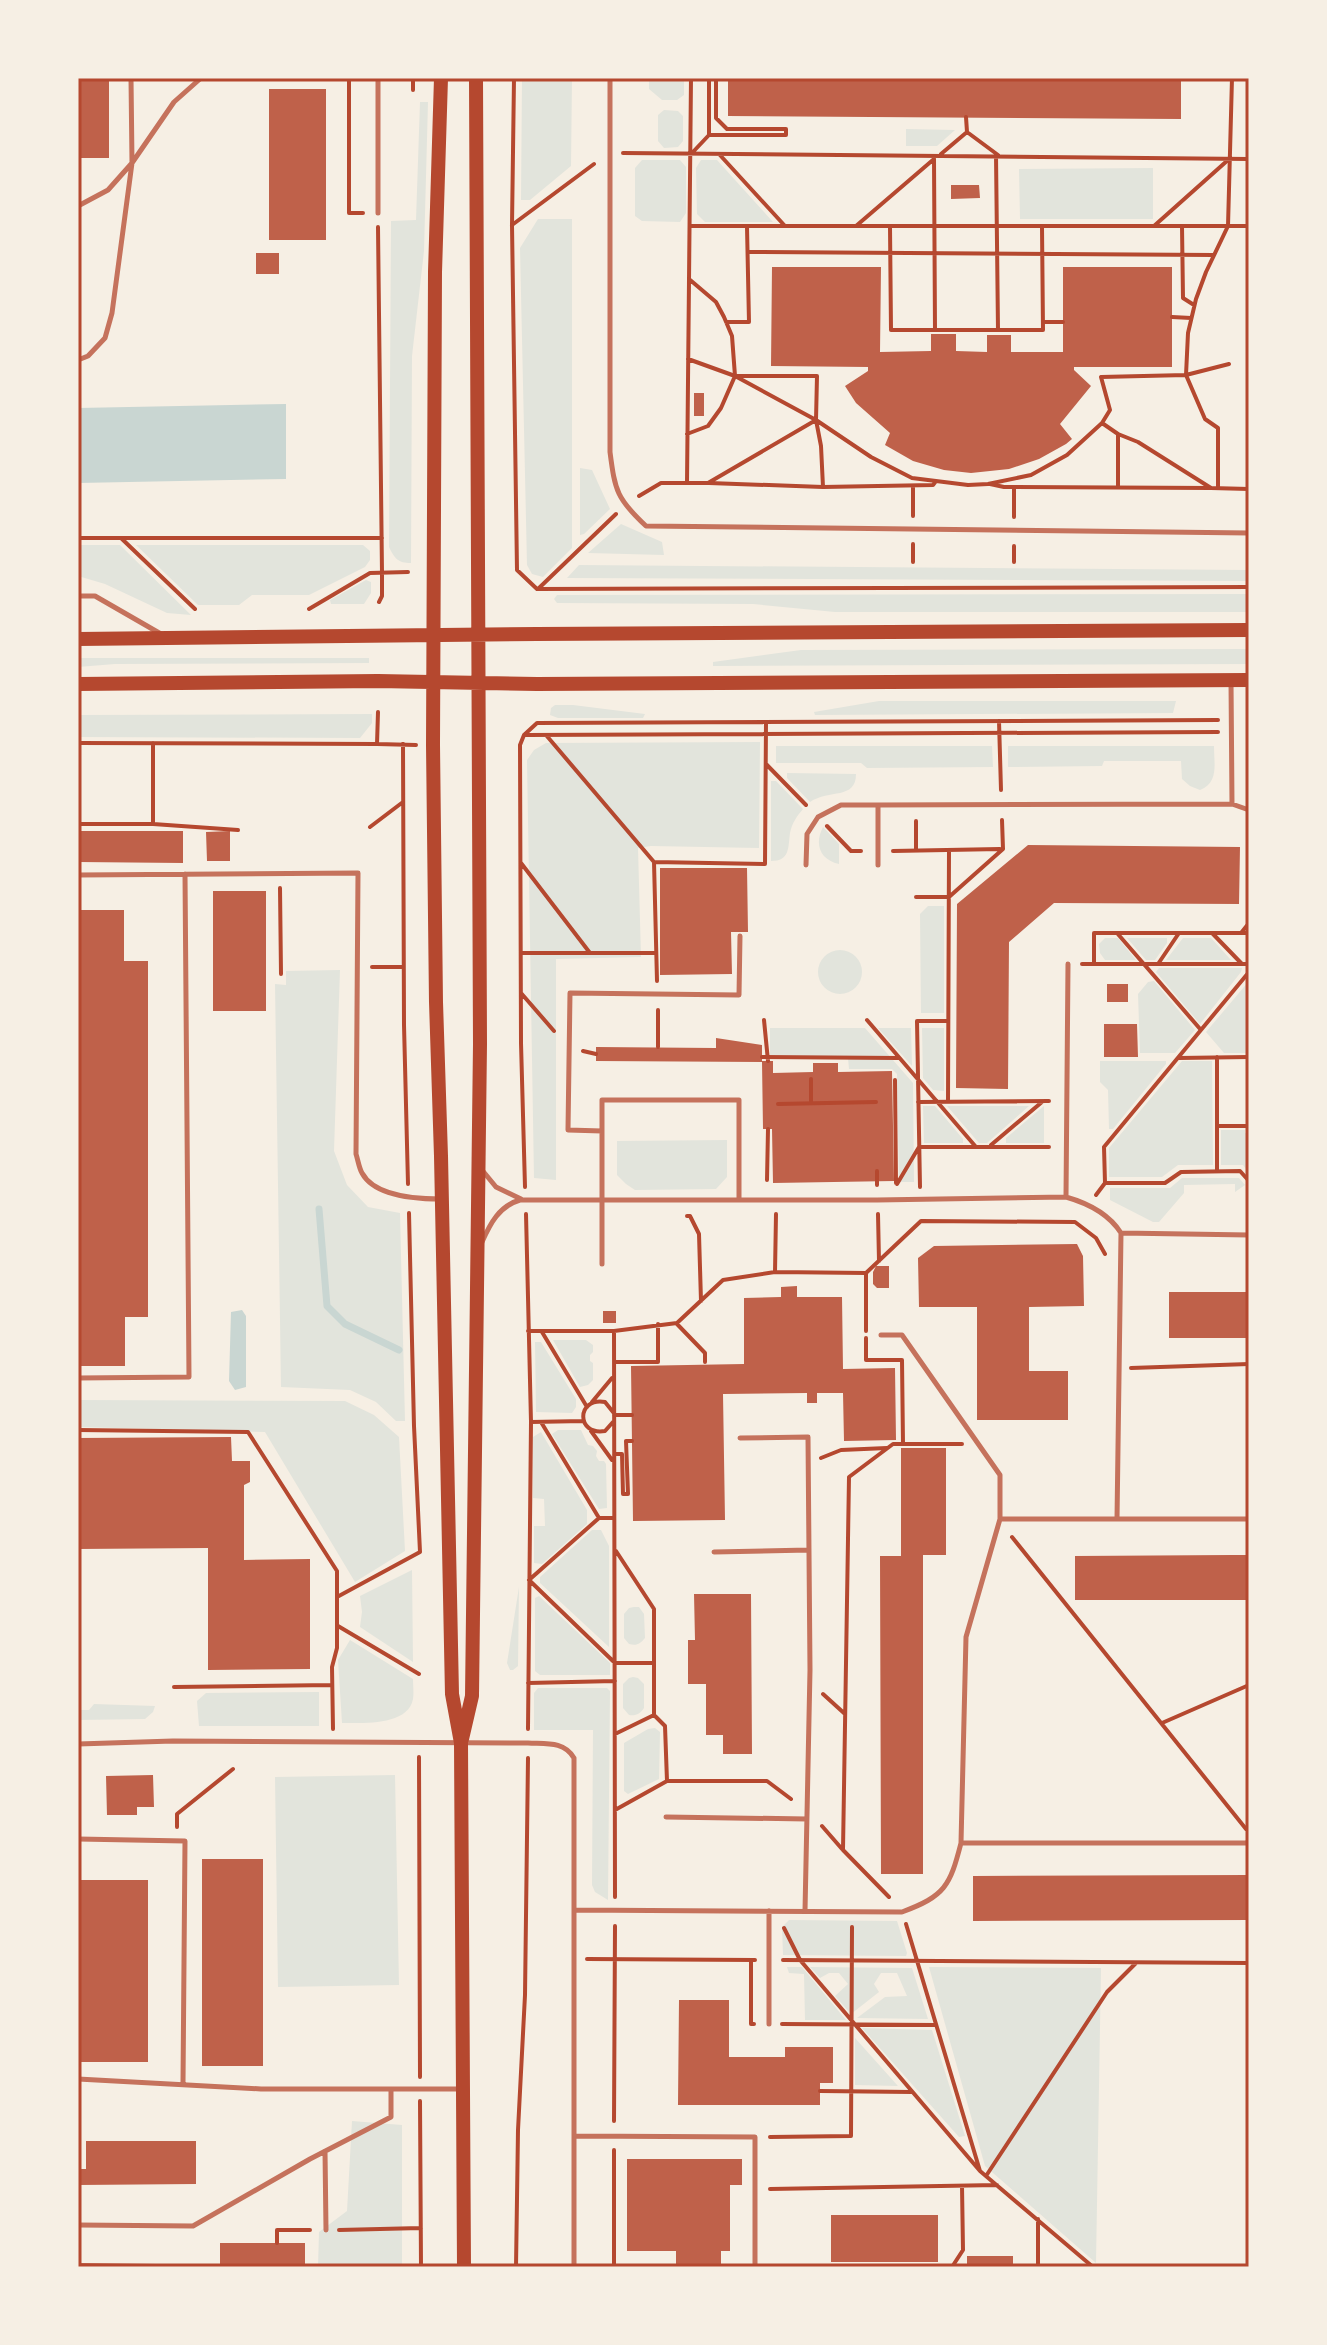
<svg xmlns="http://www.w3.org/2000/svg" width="1327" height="2345" font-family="'DejaVu Sans',sans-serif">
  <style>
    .green { fill: #e2e4dc }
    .water { fill: #c9d6d2 }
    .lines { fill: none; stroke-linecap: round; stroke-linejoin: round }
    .stream { stroke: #c9d6d2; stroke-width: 7 }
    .building { fill: #bf614a }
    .path { stroke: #b5482f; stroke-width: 4 }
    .service { stroke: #c5725c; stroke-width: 5 }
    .secondary { stroke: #b5482f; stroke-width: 14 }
    .neatline { fill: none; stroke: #b5482f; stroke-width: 3 }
  </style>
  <rect width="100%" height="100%" fill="#f6efe4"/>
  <path class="green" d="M522,78H572L571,166L530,200H521Z
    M649,78H684V95L677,100H662L649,89Z
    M420,102H428L424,251L412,356L411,563C398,563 395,559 389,547L391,221L416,220Z
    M664,110L678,111L683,116V141L678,147L664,148L658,141V115Z
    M906,129L955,130L937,146H906Z
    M642,160H680L686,167V213L680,222L642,221L635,216V168Z
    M701,160H717L773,222H705L697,214L696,168Z
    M1153,168V219H1020L1019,169Z
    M538,219H572V548L543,577L532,574L527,565L520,248Z
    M580,468L592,470L610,509L584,534L580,535Z
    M621,524L662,542L664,555L588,553Z
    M78,545H120L191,615L167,613L105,584L78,576Z
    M136,545H363L370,551V560L365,567L309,595H252L239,605H198Z
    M579,565L1249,570V581L567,578Z
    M366,580L371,582V593L364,604H331L330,600Z
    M1249,594V612H835L753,604L557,603L554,599L557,595Z
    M1249,649V664L713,666V662L801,650Z
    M78,658H369V663L115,664L78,667Z
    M879,701H1176L1173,713L815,715L814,712Z
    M555,705H573L645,714L643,718H558L550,715L551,708Z
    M372,714V723L360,738L78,737V715Z
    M760,742L759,848L651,846L638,848L641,957L556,959V1180L534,1178L527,760L534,750L546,743Z
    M776,746H992L993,767L867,768L861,763H776Z
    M1008,746H1214C1214,765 1219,782 1200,790L1190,786L1182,779L1181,761H1104L1102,766L1008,767Z
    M787,773L856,774C856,800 829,789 810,802L787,778Z
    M771,781H776L803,809C797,816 792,823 790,833C788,848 790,861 771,861Z
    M823,827L839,844V864C820,860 814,844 823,827Z
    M928,906H944V1013H921L920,914Z
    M1105,938H1118L1136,960H1105L1100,953L1099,944Z
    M1127,938H1167V943L1155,960H1146Z
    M1183,938H1211L1231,960H1166Z
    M818 972a22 22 0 1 1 44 0a22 22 0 1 1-44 0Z
    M1159,968H1242L1241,972L1200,1024L1156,972Z
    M340,970L334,1151L347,1185L368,1207L400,1213L405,1421H396L376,1402L350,1390L281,1387L275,984L286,985V971Z
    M1154,981L1195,1030L1175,1053H1140L1138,994L1148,982Z
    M1249,981V1053H1224L1206,1032Z
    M770,1028H865L913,1083L914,1182H899L897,1074L892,1069H849L848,1058H770Z
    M878,1028H911L912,1066Z
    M922,1028H944V1091L933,1090L923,1078Z
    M1100,1061H1166V1064L1113,1129H1109L1108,1090L1100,1082Z
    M1182,1061H1212L1213,1165H1178L1162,1177H1109V1148Z
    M923,1106H935L963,1139V1143H924Z
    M947,1106H1029L987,1143H979Z
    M1044,1106V1143H1006V1138Z
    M1221,1130H1245V1133H1249V1173L1243,1165H1221Z
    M727,1140V1177L716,1189L635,1190L626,1184L617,1175V1141Z
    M1182,1178H1239L1245,1185L1235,1192V1184L1184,1185V1193L1159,1222H1153L1110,1200V1188H1170Z
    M553,1340H586L593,1345V1352L590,1355V1361L593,1363V1380L588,1385L580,1387Z
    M535,1342H541L576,1399V1407L572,1413L536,1412Z
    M78,1400L345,1401L374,1415L399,1437L405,1551L355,1582L265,1432L78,1427Z
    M558,1430H581L588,1445L593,1446L597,1451L596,1456L599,1461H604L606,1464L607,1508L599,1509L552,1434Z
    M541,1432L587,1510V1524L542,1564L534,1563V1526H545L544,1499L533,1498V1437Z
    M592,1530H601L609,1546V1647L540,1583V1577Z
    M412,1570L413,1662L360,1627L362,1612L360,1596Z
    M519,1587L518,1666L513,1670H510L507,1663Z
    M539,1596L610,1663V1675H540L535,1671V1598Z
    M634,1607H639L644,1614L645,1638C640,1644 637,1646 629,1644L624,1638V1614L629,1608Z
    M350,1640L413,1679C413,1685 414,1693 413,1699C408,1726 362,1723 342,1723L338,1660Z
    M633,1677L638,1678L644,1684V1708C640,1714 636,1716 629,1715L623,1708V1684L629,1678Z
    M538,1688H607L610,1691L608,1900L595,1892L592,1885L593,1730H534V1693Z
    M319,1692V1726H199L197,1701L206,1693Z
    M94,1704L155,1706L153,1712L145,1719L78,1720V1710H89Z
    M655,1728L660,1732L659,1779L628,1794L624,1791V1743L648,1729Z
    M395,1775L399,1985L278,1987L275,1777Z
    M789,1920L897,1921L907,1953L906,1956L783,1955L782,1927Z
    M787,1967H802L846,2020H805L804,1974L789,1973Z
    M810,1967L912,1968L928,2019L857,2018L885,1997L907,1996L897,1973H881L874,1984L879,1992L851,2014L835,1996L848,1984L839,1973H829L820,1978Z
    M929,1967L1101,1968L1096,2263L985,2166Z
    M862,2028L932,2030L965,2136L959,2137Z
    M855,2038L898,2086L855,2085Z
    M352,2121L402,2125V2267H318L319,2232L347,2211Z"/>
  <path class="water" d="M286,404V479L78,483V408Z
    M242,1310L246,1316V1387L235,1390L229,1381L231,1312Z"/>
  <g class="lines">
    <path class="stream" d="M319,1209L327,1306L345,1324L399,1350"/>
  </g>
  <path class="building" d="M78,78H109V158H78Z
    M728,78H1181V119L728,116Z
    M269,89H326V240H269Z
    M951,185H979L980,198L951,199Z
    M256,253H279V274H256Z
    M772,267H881L880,352L931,351V334H956V351L987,352V335H1011V352H1063V267H1172V367H1074V370L1091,386L1060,424L1072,439L1066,444L1039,459L1009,469L971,473L944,470L913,461L885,445L890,433L856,403L845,386L868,371V367L771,366Z
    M694,393H704V416H694Z
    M78,831H183V863L78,862Z
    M230,831V861H207L206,832Z
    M1028,845L1240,847L1239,904L1054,903L1009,942L1008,1089L956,1088L957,904Z
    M660,868H747L748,932H731L732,974L660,975Z
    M213,891H266V1011H213Z
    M78,910H124V961H148V1317H125V1366H78Z
    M1107,984H1128V1002H1107Z
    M1104,1024H1137L1138,1057H1104Z
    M716,1038L762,1045V1061H773V1073L813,1072V1063H838V1072L892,1071L894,1181L773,1183L772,1129H763L762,1062L596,1061V1047L716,1048Z
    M1077,1244L1083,1256L1084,1306L1029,1307V1371H1068V1420H977V1307H919L918,1258L934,1246Z
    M876,1266H889V1288H877L873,1284V1272Z
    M797,1286V1297H842L843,1369L895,1368L896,1440L844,1441L843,1393H817V1403H807V1393L723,1394L725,1520L633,1521L631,1366L744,1364V1298L781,1297V1287Z
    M1169,1292H1249V1338H1169Z
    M603,1311H616V1323H603Z
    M1246,1404H1249V1449H1246Z
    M231,1437L232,1461H250V1482L244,1485V1560L310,1559V1669L208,1670V1548L78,1549V1438Z
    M901,1448H946V1555H923V1874H881L880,1556H901Z
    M1231,1555H1249V1600H1075V1556Z
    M694,1594H751L752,1754H723V1735H706V1684H688V1640H695Z
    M153,1775L154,1807H137V1815H107L106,1776Z
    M202,1859H263V2066H202Z
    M1249,1875V1920L973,1921V1876Z
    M78,1880H148V2062H78Z
    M679,2000H729V2057H785V2047H833V2083H820V2105H678Z
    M86,2141H196V2184L78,2185V2169H86Z
    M627,2159H742V2185H730V2251H721V2267H676V2251H627Z
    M831,2215H938V2262H831Z
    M220,2243H305V2267H220Z
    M967,2256H1013V2267H967Z
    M78,2263L156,2264V2267H78Z"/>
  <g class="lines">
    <path class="path" d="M349,78V213H363
      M514,78L512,225L517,570L537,589L1249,587
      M709,78V135H786V129H727L716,118V78
      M413,90V78
      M966,117L967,132L998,155
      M623,153L1249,159
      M692,153L709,135
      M719,154L785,226
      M941,154L967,132
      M996,155L998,330H1043L1042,227
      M934,159L935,330H998
      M512,225L594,164
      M690,226H1249
      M856,226L934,159
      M1154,226L1228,160
      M1182,226L1183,298L1194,305
      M378,227L382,573V596L379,602
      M890,227L891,330H935
      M748,252L1214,255
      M1172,317L1191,318
      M726,322H749L747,227
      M1043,322H1063
      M688,359L735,376L816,420L871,457L912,478L968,485L988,484L1031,475L1067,455L1102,423L1110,410L1101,377L1186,375L1229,364
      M737,376H817L816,420L821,446L823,487L933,485L936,481
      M1102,423L1118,434V487
      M687,434L708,426L721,408L735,376L732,336L724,317L716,302L689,279
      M1118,434L1138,442L1211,488L1249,489
      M687,483L691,78
      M709,483L823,487
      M990,484L1004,487L1211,488
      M913,486V516
      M1014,487V517
      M1218,488V428L1205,419L1186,375L1188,333L1196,299L1206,272L1228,226L1232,78
      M639,496L661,483H708L816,420
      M78,538H382
      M122,539L195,609
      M913,544V562
      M1014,546V562
      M539,588L616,514
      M309,609L370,573L408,572
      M378,712L377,744L416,745
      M999,721L1001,790
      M527,735L1218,732
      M546,735L654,862L765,864L766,722
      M78,743L377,744
      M153,743V824
      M403,744L404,1025L408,1184
      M766,764L806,805
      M916,821V851
      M78,824H153L238,830
      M827,826L851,851H861
      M370,827L403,802
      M893,851L1000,849
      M654,862L657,981
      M521,863L590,953
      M280,888L281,974
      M916,897H949L1003,849L1002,820
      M1117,933L1201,1030
      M1241,933L1249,923
      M1213,934L1242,964
      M521,953H656
      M1082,964H1249
      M1094,964V933H1249
      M1158,964L1179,933
      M372,967H403
      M521,993L554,1031
      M764,1020L768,1061
      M867,1020L976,1147
      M658,1047V1010
      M583,1051L596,1054
      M762,1057L898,1058
      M1217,1057V1171
      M1179,1058L1249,1057
      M811,1079V1103
      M895,1080L896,1183
      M918,1102L1049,1101
      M948,1102L949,850
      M778,1104L876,1102
      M1217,1126H1249
      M991,1145L1042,1102
      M877,1171V1185
      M767,1180L768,1129
      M1105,1183H1165L1181,1172L1240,1171L1249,1181
      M897,1184L919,1147H1049
      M525,1187L521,1043L520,745L524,735L537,723L1218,720
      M920,1187L917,1021H948
      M1096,1195L1105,1183L1104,1147L1249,972
      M526,1214L531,1422L528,1729
      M878,1214L879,1261
      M687,1216H690L699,1234L701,1301
      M775,1272L776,1214
      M866,1273V1331
      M677,1324L705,1353V1362
      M528,1331H614L677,1323L723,1280L775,1272L866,1273L921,1221L1075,1222L1096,1238L1105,1254
      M614,1331L615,1897
      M542,1332L587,1407
      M866,1338V1360H902L903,1444
      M614,1362H658V1324
      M1131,1368L1249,1364
      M592,1402L612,1378
      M614,1415H632
      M531,1422L584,1421
      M541,1422L599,1518H614
      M613,1422L605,1431C576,1436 576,1397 605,1402L613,1412
      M78,1430L248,1432L337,1571V1648L332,1667L333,1729
      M591,1431L612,1460
      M614,1454H622L623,1494H628L626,1441H632
      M821,1458L841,1450L887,1448
      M599,1518L529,1580L615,1663H654
      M1012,1537L1246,1829
      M616,1551L654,1609V1715L665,1726L667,1781
      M337,1597L420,1552L414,1426L409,1213
      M338,1626L419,1674
      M528,1683L615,1681
      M174,1687L332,1685
      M823,1694L845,1714
      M1162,1723L1249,1685
      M615,1734L654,1715
      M419,1757L420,2077
      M615,1810L667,1781H767L791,1799
      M822,1826L842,1849
      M177,1827V1814L233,1769
      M889,1897L843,1850L849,1477L893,1444H962
      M906,1924L980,2171
      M784,1928L800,1960L980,2171L1093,2267
      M587,1959L755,1960
      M751,1960V2024H754
      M783,1960L1249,1963
      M782,2024L936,2025
      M820,2091L912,2092
      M420,2101L421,2267
      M614,2121L615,1926
      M770,2137L851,2136L852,1927
      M614,2150V2267
      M986,2176L1107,1992L1136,1963
      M770,2189L997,2185
      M1038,2219V2267
      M339,2230L421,2228
      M277,2243V2230H310
      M516,2267L518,2130L525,1995L528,1758
      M952,2267L963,2250L962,2186"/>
    <path class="service" d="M378,78V213
      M610,78V452C615,491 617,499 646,526L1249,533
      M78,206L108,190L132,163L131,78
      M78,360L88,356L105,338L112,313L132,163L174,102L201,78
      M78,596H95L161,634
      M1231,681L1232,804
      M806,865L807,834L818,817L841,805H878
      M878,865V805L1232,804L1249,810
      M78,875L358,873L356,1154C358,1160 359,1168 362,1173C375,1197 417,1199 441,1199
      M602,1131L568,1130L570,993L739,995L740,936
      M482,1170L496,1187L521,1199
      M1066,1197L1068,964
      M1121,1233L1249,1235
      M482,1242C490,1224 499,1206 520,1200H877L1066,1197C1087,1203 1109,1214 1121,1233L1117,1519
      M602,1264V1100H739V1200
      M881,1335H902L1000,1475V1519
      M78,1378L189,1377L185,874
      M740,1438L808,1437L810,1670L805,1911
      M714,1552L809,1550
      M78,1744L173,1741L528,1743C546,1744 564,1741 574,1758V2267
      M666,1817L807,1819
      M78,1839L185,1841L183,2084
      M961,1843H1247L1249,1840
      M574,1910L902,1912C945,1896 950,1886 961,1843L966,1637L1000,1519H1249
      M769,1911V2024
      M78,2079L261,2089H462
      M574,2136L755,2137V2267
      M325,2151L326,2230
      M78,2225L193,2226L310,2159L391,2117V2089"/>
    <path class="secondary" d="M441,78L435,272L433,745L436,1002L441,1156L452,1694L461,1743L464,2267
      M78,639L537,634L1249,630
      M78,684L378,681L537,684L1249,680
      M462,1739L472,1696L480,1044L476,78"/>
  </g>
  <rect width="1327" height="2345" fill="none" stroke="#f6efe4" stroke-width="160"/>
  <rect x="80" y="80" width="1167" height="2185" class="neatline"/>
</svg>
